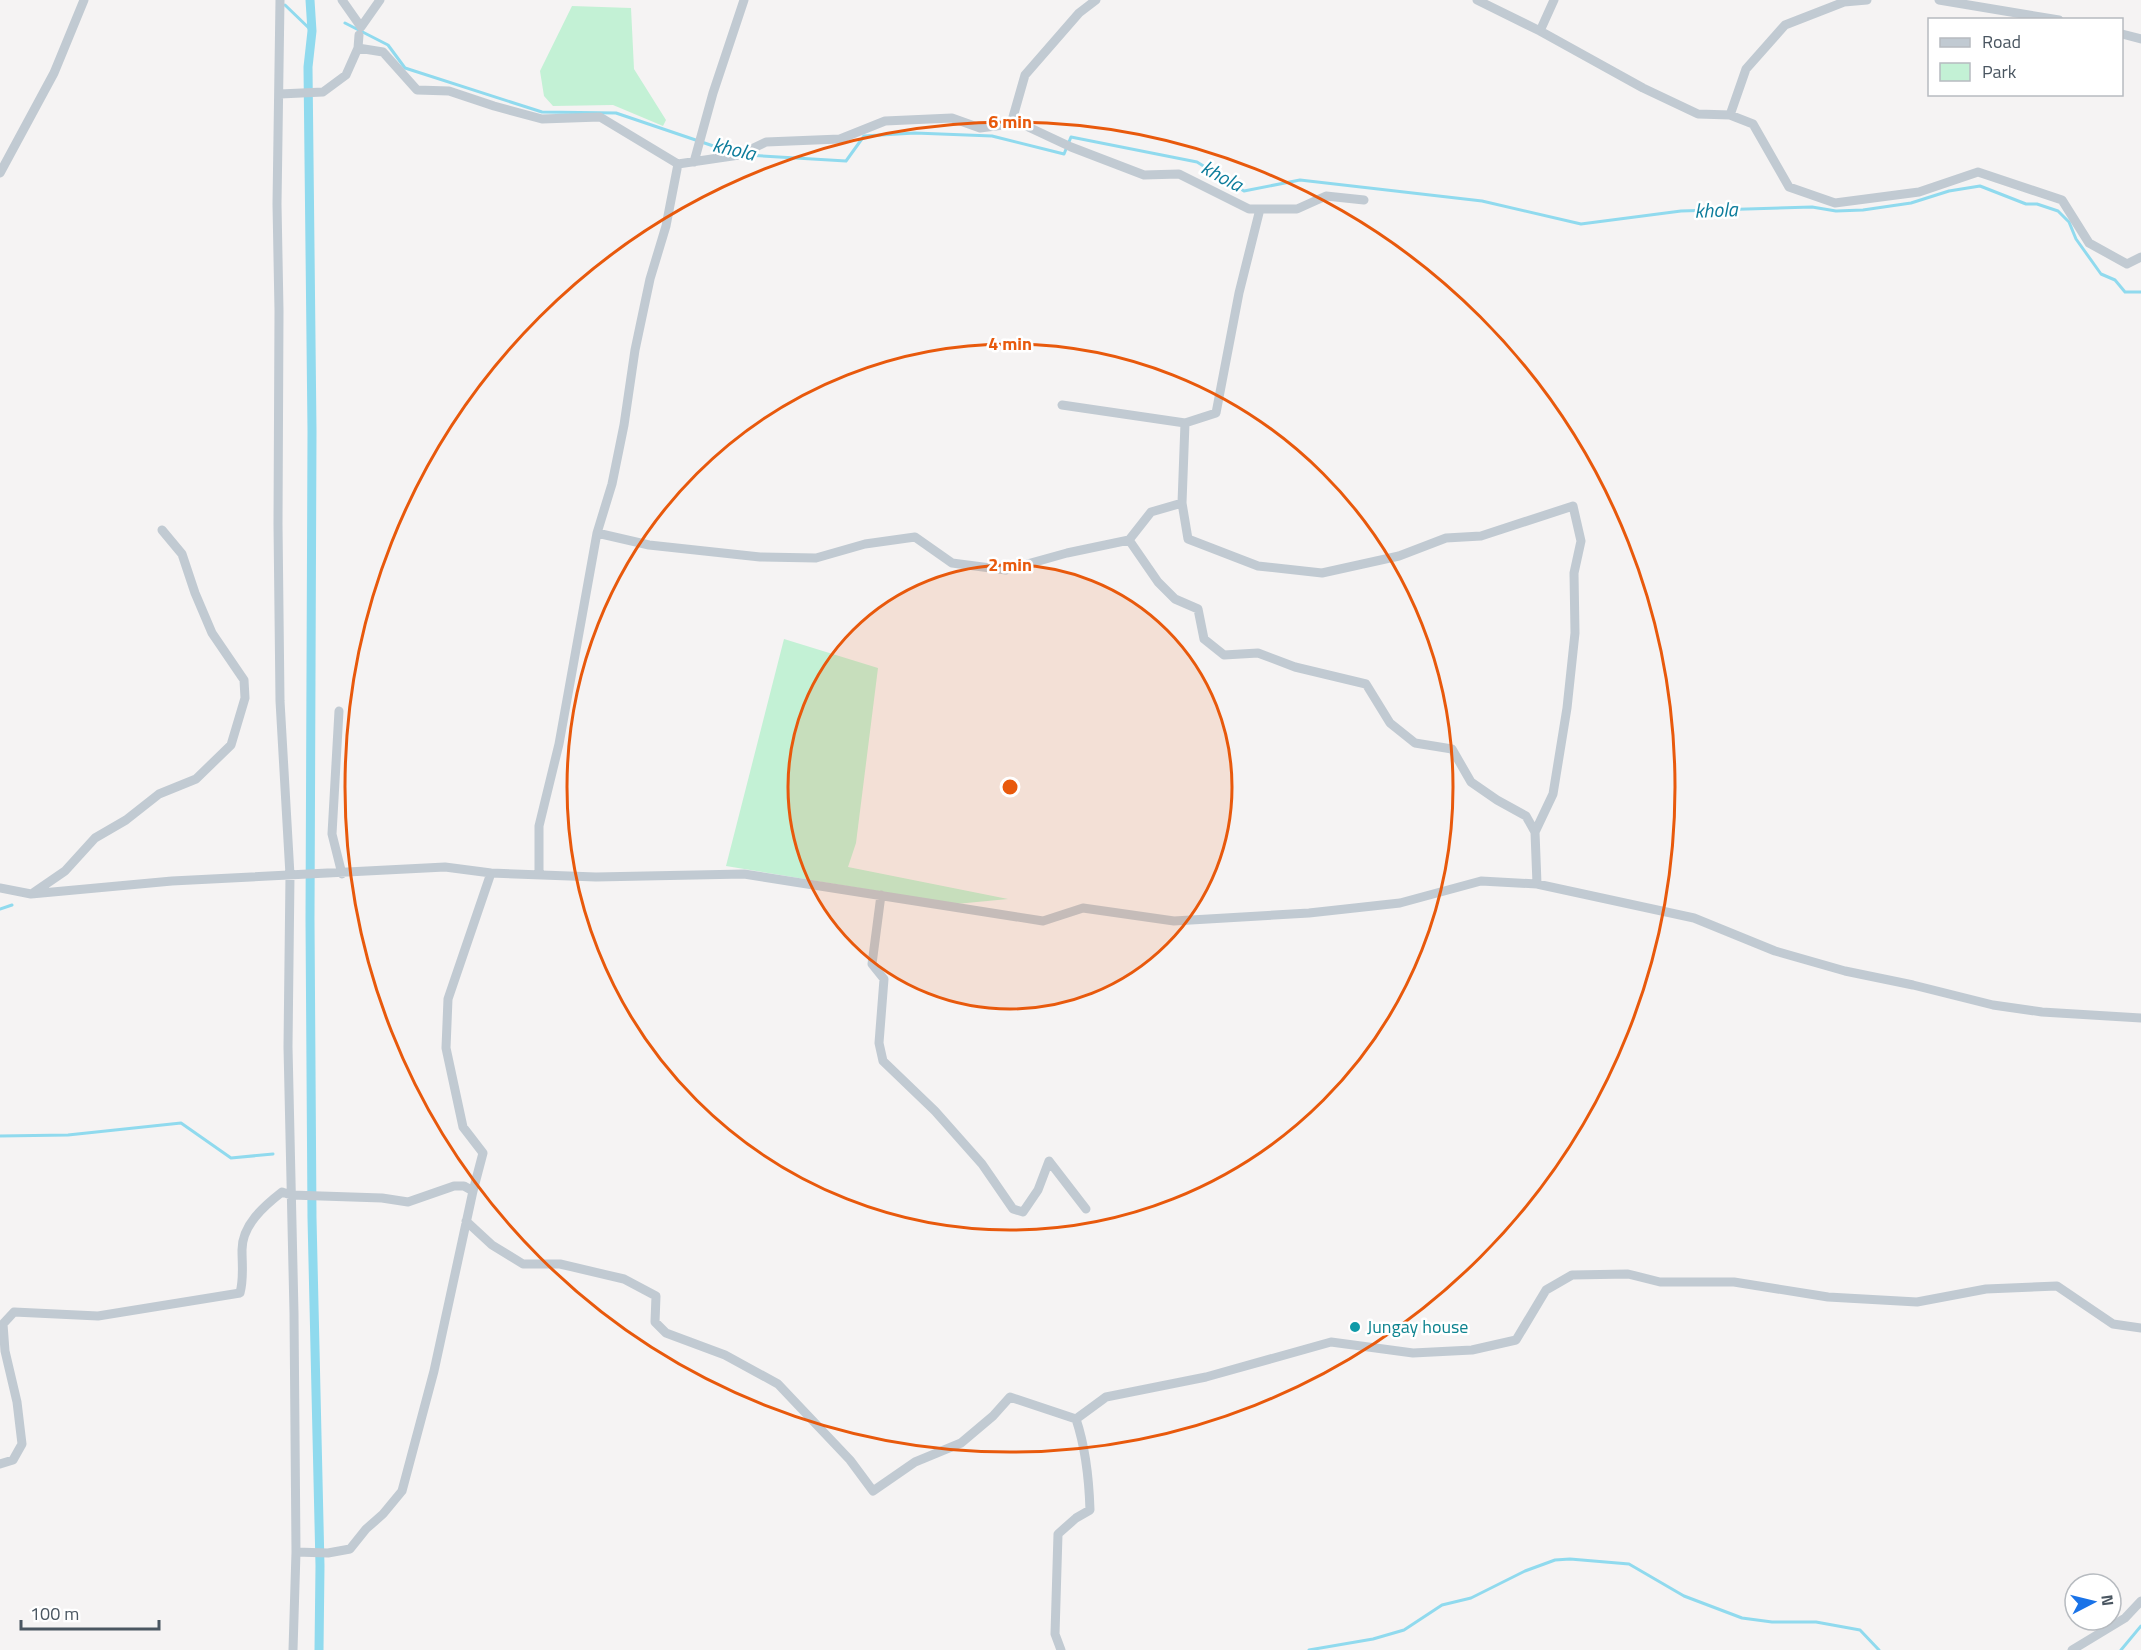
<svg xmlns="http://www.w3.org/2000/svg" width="2141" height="1650" font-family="'Titillium Web',sans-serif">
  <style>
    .green { fill: #c3f1d5 }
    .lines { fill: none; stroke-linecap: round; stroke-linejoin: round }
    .stream { stroke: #90daee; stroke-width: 3 }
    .canal { stroke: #90daee; stroke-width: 9 }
    .minor { stroke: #c1cad2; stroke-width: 9 }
    .ring { fill: none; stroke: #e8590c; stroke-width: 3 }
    .culture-dot { fill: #0f9aa8; stroke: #fff; stroke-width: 2 }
    .labels { text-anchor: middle; stroke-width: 5; stroke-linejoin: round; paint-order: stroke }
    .culture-label { font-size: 18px; fill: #0d838f; stroke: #fff; text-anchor: start }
    .water-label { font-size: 20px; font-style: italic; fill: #0c7c9b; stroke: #fff }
    .centre { fill: #e8590c; stroke: #fff; stroke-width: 3 }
    .ring-label { font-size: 18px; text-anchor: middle; font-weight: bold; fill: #e8590c; stroke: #fff; stroke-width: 5; stroke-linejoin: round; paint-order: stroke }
  </style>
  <rect width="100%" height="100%" fill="#f5f3f3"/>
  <path class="green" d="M572,6L631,8L634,69L666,120L663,126L613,105L553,106L544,96L540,71Z
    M784,639L878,668L856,843L848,867L1008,899L956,904L726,866Z"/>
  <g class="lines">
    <path class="stream" d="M285,5L312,31
      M345,23L388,45L405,68L542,112L616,113L734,153
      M746,155L846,161L864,136L915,133L992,136L1064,154L1071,137L1197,162L1244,191L1300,180L1482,201L1581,224L1681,211L1812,207L1836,211L1863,210L1911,203L1949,191L1980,186L2026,204H2037L2058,211L2069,222L2076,239L2101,274L2115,280L2125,292H2141
      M0,909L12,905
      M0,1136L68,1135L181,1123L231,1158L273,1154
      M1309,1650L1373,1639L1404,1630L1442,1605L1471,1598L1525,1571L1555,1560L1570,1559L1629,1564L1684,1596L1742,1618L1772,1622H1816L1860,1630L1879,1650
      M2121,1650L2141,1626"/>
    <path class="canal" d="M310,0L312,31L308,67L312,431L310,919L312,1218L320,1566L319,1650"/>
    <path class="minor" d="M280,0L277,204L279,311L278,524L280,701L290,875L288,1047L294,1313L296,1552L293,1650
      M342,0L361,27L380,0
      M1477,0L1540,31L1643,88L1698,114L1730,115L1753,124L1789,187L1835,203L1919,192L1978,172L2062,200L2089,243L2127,264L2141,257
      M1939,0L2059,20
      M1540,31L1554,0
      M2122,34L2141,39
      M358,48L383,52L417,90L449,91L494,106L542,119L600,117L678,164
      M280,94L323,92L346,75L358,48L359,35
      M1730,115L1746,69L1785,25L1844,2L1867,0
      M1011,124L1024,125L1071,147L1144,175L1179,174L1249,209H1297L1326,196L1364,200
      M694,162L713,93L744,0
      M0,173L54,73L84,0
      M1062,405L1185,423
      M1182,503L1188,539L1258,566L1322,573L1399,556L1446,538L1481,536L1573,506L1581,541L1574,573L1575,633L1567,708L1553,794L1535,832
      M597,533L649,545L760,557L816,558L865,544L915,537L952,563L1006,570L1067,553L1129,540L1158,582L1175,599L1198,609L1204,639L1224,655L1258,653L1295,667L1366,684L1390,723L1415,743L1452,749L1471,782L1497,800L1526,816L1535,832L1537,884
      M1129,540L1151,512L1182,503L1185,423L1216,413L1239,293L1260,209
      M339,711L332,834L342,874
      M539,874V826L559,744L597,533L612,484L624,425L635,350L650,279L666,226L678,164L739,155L766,142L840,139L885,121L952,118L980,128L1011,124L1025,75L1079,13L1096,0
      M0,888L31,894L172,881L445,867L491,873L596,877L744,874L1043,921L1083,908L1174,921L1309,913L1400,903L1481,881L1537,884L1694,918L1775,951L1845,971L1913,985L1993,1005L2042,1012L2141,1018
      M33,893L65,871L95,838L126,820L159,794L196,779L231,745L245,698L244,680L212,633L195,593L182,554L162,530
      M881,895L872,964L884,979L879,1043L883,1061L935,1111L982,1164L1013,1209L1023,1212L1038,1190L1049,1161L1086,1209
      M466,1221L492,1245L523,1264H560L624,1279L656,1296L655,1322L666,1333L725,1355L778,1384L850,1460L873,1491L915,1462L961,1443L993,1416L1010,1397L1076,1419L1106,1397L1206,1377L1331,1342L1413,1353L1472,1350L1516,1340L1546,1290L1572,1275L1628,1274L1660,1282H1734L1828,1297L1917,1302L1986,1289L2057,1286L2113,1324L2141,1328
      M0,1464L13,1460L22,1444L17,1402L5,1351L3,1324L14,1312L98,1316L240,1293C244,1278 242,1265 242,1250C242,1225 264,1206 282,1192L291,1195L382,1198L408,1202L454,1186H464L473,1191
      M296,1552L328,1553L350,1549L366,1529L383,1514L402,1491L434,1371L473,1191L483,1153L463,1127L446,1048L448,999L491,873
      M1061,1650L1055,1634L1058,1534L1076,1518L1090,1510C1089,1478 1086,1449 1076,1419
      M2072,1650L2125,1618L2141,1601"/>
  </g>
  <circle cx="1010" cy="787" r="222" fill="#e8590c" fill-opacity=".12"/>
  <g class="ring">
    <circle cx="1010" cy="787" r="222"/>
    <circle cx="1010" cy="787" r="443"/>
    <circle cx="1010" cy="787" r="665"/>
  </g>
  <circle class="culture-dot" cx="1355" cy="1327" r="6"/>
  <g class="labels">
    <g class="culture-label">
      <text x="1367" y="1333">Jungay house</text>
    </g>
    <g class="water-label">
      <text transform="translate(734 149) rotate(13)" y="7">khola</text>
      <text transform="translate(1222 176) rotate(28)" y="7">khola</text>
      <text transform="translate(1716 210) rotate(-2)" y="7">khola</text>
    </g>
  </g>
  <circle cx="1010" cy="787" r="9" class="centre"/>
  <g class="ring-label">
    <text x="1010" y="128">6 min</text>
    <text x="1010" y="350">4 min</text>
    <text x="1010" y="571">2 min</text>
  </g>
  <rect x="1928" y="18" width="195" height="78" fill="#ffffff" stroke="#b7bbc0" stroke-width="1.5"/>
  <rect x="1940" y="38" width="30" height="9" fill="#c1cad2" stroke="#b7bbc0" stroke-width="1.5"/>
  <text x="1982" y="48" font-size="18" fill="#4a5661">Road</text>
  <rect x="1940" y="63" width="30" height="18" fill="#c3f1d5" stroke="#b7bbc0" stroke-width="1.5"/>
  <text x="1982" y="78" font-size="18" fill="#4a5661">Park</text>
  <g transform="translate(2093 1602) rotate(83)"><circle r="28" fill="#ffffff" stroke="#b7bbc0" stroke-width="1.5"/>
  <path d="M0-4.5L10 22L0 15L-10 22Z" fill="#1a73e8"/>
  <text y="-9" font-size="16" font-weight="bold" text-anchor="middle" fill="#4a5661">N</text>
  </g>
  <path d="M21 1620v9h138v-9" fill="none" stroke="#4a5661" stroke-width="3"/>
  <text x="30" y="1620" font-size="18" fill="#4a5661" stroke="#ffffff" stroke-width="4.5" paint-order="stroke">100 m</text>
</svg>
